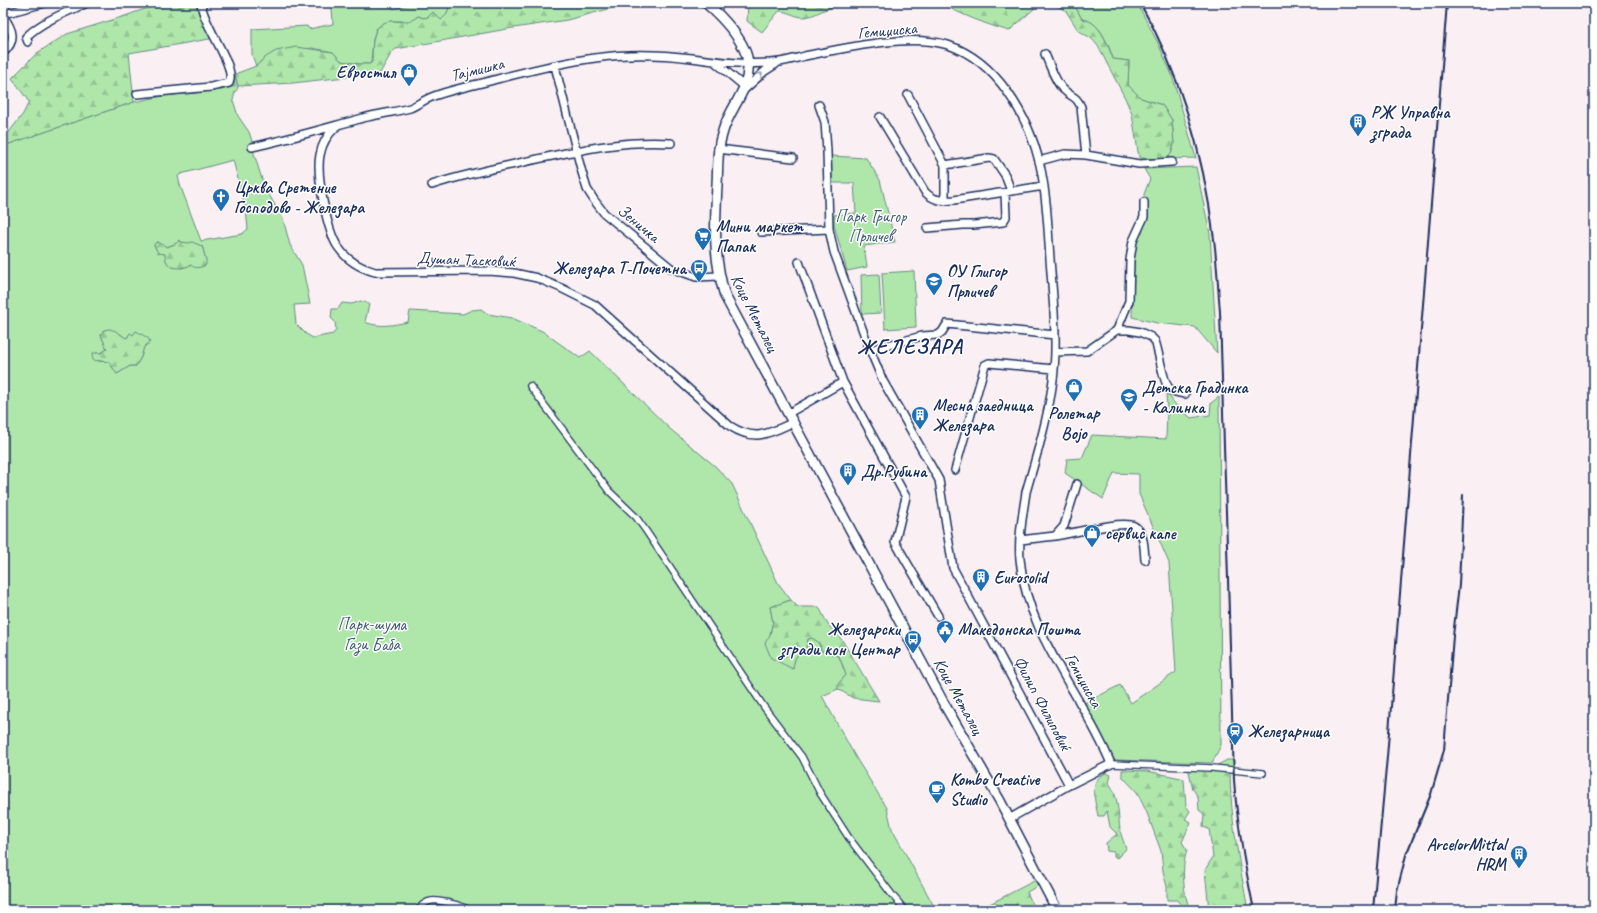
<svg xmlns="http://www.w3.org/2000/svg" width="1597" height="913" font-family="Caveat,sans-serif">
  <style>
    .green { fill: #afe7aa; stroke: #658b84; fill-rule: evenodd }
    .forest { fill: url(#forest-firs); stroke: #658b84 }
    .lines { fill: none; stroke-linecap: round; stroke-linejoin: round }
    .pedestrian-casing { stroke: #1b2f5e; stroke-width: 8 }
    .minor-casing { stroke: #1b2f5e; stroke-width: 10 }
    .tertiary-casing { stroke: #1b2f5e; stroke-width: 12 }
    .pedestrian { stroke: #fff; stroke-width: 5.5 }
    .minor { stroke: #fff; stroke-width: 7 }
    .tertiary { stroke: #fff; stroke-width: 9 }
    .rail { stroke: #1b2f5e; stroke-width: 2 }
    .oneway { stroke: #8d97ae }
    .labels { text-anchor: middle; stroke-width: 3; stroke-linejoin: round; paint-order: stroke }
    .street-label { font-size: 17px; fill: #1b2f5e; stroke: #fff }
    .poi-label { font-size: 17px; font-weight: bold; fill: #1b2f5e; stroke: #fff; text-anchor: start }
    .park-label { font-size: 17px; fill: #405d71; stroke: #fff }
    .district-label { font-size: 21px; font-weight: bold; letter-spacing: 1px; fill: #1b2f5e; stroke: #fff }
  </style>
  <defs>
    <pattern id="forest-firs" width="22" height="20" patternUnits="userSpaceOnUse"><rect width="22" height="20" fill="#afe7aa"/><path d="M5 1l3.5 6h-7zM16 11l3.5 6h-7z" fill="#96c695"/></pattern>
  </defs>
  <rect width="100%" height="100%" fill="#faeff2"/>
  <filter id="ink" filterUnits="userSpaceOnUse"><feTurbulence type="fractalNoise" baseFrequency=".025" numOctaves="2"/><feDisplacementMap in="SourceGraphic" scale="8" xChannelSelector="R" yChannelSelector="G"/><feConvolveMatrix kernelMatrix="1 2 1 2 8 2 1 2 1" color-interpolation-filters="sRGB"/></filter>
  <g filter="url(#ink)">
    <path class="green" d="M357,3H392L393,9L414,3H457L450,4L447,14L441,21L435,16L423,18L418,16L411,21H391L376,29L373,39L371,62L370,64H359L341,61L333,52L312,48L266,57L256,66L252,55V29L307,26L309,29L333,24L332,8Z
      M1073,3H1137L1158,43L1172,75L1196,158L1166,159L1171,154L1174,144L1172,120L1162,105L1141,98L1128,85L1129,61L1113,59C1110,48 1102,28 1091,22C1088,21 1085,20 1082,19Z
      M233,74H235L238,88L235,92L233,100L238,116L249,132L254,147H252L264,186L283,219L290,245L302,265L310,304L294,305L296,324L306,334L313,338L333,334L336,330L335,322L331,318L332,309H338L342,303L352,304L361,301L369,304L365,322C379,328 393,325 408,322L410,311L463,314L472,310L481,309L488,314L512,318L542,331L580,358L590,351L670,429L715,466L732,484L778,583L791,600L770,607L773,622L772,625L770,635L788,666L793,669C794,659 796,654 806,648L808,639L812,638L818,642L822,651L839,656L846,675L839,684L838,689L822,696L856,758L887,808L892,829L936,910H3V146L134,102L163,96L222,90L235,86ZM233,160L246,210L248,229L242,234L201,241L180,185L178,176L181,174ZM158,242L166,247L181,242L202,246L206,260L182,268L170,266L166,260L165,254C158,252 157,252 154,245ZM104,330L121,334L123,337L127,338L133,336L136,331L150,342L144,346L141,357L136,366H130L117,374L109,362L98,361L96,353H101L107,349L101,335Z
      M831,156L866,158L880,180L895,242L864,246L867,267L847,271L834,225V215L856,213L854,183H832Z
      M1196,167L1210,234L1217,353L1195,327L1157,323L1132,317L1133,264L1135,245L1146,221L1144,194L1150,179L1144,169Z
      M914,271L916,327L885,329L882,273Z
      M879,274L881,313L862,314L861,275Z
      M1166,392L1175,404L1191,418L1210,415L1211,403L1219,397L1221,745L1212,763L1114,760L1085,703L1120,685L1131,703L1176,672L1169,563L1139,494V474L1114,473L1103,499L1065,473L1067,459L1082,458L1092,435L1166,439L1167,410Z"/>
    <path class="forest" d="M156,3H200L215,38L129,53L134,102L3,146V140L23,114L29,102L12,78L37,53L67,34L125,16L153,6Z
      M457,3H633L630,7H616L567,20L507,29L396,49L392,52L380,73L293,83L238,86L235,74L256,66L266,57L276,51L296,47L333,52L341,61L359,64H370L372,62C373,46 370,23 391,21C404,21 407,25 418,16L423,18L428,17L433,12L441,20L447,14L450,4Z
      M748,3H848C840,5 832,7 824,10C817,13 811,17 803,17C795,17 788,11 779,11L762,32L747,21Z
      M940,3H1045L1036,7L1009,31C985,24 962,15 940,3Z
      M1052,3H1073L1082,19C1085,20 1088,20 1091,22C1102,28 1109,48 1113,59L1129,61L1128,85L1141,98L1162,105L1172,120L1174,144L1171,154L1166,159L1139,158L1132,114L1125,98L1098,46L1092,39L1078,30L1066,11Z
      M180,240L181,242L189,243L192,242L202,246L206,260V265C200,268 195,269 191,265C184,268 173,270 168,264C166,262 165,257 165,254L158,253L154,245L155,243L158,242L167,247L175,244Z
      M109,329C120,331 120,336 127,338L130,333L133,335L136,331L148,338L150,342L144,347L141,357L136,366H130L117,374L109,362L93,360L92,355L93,353H101L107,349L101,335L104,330Z
      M791,600L798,607H819L828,625L842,640L879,701L853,698L838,689V684L846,675L839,656L822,651L818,642L812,638L808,639L806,648C796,654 794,659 793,669L771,658L765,643L770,635L772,625L773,622L770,607Z
      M1227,760H1233L1234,767L1230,768C1230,817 1239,862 1248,910H1209L1205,870L1213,857L1209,829L1203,827L1204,814L1199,810L1198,797L1193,789L1188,767L1212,768Z
      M1122,770L1147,771L1181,778L1184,780L1186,806L1190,811L1185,819L1191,822L1182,842L1187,850C1181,868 1183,893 1190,910H1185L1177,900H1167V887L1163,871L1161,851L1147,813L1137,792L1122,776Z
      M1106,773L1111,775L1109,783C1119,796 1118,815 1120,830C1121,836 1124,842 1126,849L1117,858L1114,856V852L1107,851L1106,843L1117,834L1110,827L1107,811L1104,816H1098C1095,801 1088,780 1106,773Z
      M1036,880L1039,885L1027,892L1035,910H978Z"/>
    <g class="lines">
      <defs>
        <path id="pedestrian" d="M530,386L609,491L636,517L646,531L764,707L802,757L820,793L849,838L893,896L905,910
          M1111,764L1212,768L1263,773
          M418,910C421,906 426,902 431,901C438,899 463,906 469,910"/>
        <path id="minor" d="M3,14L45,3
          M3,16C13,29 17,41 3,53
          M28,42L26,37C42,21 67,12 87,3
          M1045,54C1049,63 1056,84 1064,90C1072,98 1076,95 1081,107L1086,155
          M715,62L745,87
          M555,66L581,169L587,189L594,200L604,213L671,268L696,277L719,276
          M744,90L765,71L776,64
          M137,94L211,87L229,83C237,66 203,26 201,3
          M908,95L945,165V201
          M819,105L825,122L827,151L829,229L834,252L870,350L883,381L939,480L953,568L1069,785
          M880,117L925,192C934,201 942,201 954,200L1044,186
          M336,127C328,134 322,144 320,155C316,175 327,231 338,247C347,260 360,268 375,272L489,271L514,273L537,278L561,288L595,305L730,426C755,442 768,434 794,422
          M252,147C289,139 326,128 363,118C378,114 395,112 410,108C419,104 427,98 437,95C458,88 480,84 501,78C532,70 564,62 595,58C627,53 660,54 692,58C718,62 743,65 770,63C782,63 793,59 805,56C845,48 909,33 948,45C997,61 1029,117 1040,165C1048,200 1048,237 1051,272C1054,310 1058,349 1052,387C1047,422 1036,457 1026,492C1023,514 1018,537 1020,559C1027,636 1083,695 1111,764L1069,785L1009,819
          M718,149L793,158
          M1039,161L1065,154L1086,155L1139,164L1172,162
          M945,165L989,158L994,159L1005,175L1011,191
          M432,185C462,175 493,169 524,162C576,151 617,140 671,143
          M927,228L963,225H974L1003,222L1006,217L1005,193
          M761,232L829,229
          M799,262L843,382L906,497L895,542L938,616
          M1117,330L1129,301L1130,260L1133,241L1144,217V202
          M870,350L922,336L938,335L942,332L947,324L1055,335
          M1055,352L1087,351L1117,330H1129L1140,332L1151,337L1155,341C1159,351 1163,384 1170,389C1175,393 1180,393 1185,394
          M789,413L843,382
          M955,470L985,365L989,363L1054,369
          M1055,536C1070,534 1122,520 1134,526C1145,532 1144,550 1145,560
          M1020,540L1055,536L1064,526L1077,484"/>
        <path id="tertiary" d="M706,3C721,16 747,42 748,64C750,90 730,107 723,131C717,148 718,166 717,185C715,225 713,257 725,296L943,702L1000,801L1057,910"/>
      </defs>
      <use href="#pedestrian" class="pedestrian-casing"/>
      <use href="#minor" class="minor-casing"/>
      <use href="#tertiary" class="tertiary-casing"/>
      <use href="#pedestrian" class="pedestrian"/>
      <use href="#minor" class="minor"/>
      <use href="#tertiary" class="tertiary"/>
      <path class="rail" d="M1140,3C1181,75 1204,158 1214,239C1217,263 1218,288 1220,312L1234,780C1237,824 1245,867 1254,910
        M1373,910L1387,757L1447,3
        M1395,910L1397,891L1406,855L1431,794L1444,750L1453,636L1459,585L1463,495"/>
    </g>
    <defs><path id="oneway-chevron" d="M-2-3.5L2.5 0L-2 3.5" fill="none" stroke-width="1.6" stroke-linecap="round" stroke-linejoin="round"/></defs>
    <use class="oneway" href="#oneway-chevron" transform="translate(760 75) rotate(-43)"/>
  </g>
  <defs>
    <symbol id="shop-pin" viewBox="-11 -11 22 30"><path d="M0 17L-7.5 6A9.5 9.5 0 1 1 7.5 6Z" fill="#1f6fb2" stroke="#fff"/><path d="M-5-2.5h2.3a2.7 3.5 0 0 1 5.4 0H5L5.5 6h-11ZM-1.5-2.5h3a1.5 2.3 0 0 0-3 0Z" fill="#fff"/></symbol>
    <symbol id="building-pin" viewBox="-11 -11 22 30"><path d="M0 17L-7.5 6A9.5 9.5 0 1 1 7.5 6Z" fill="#1f6fb2" stroke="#fff"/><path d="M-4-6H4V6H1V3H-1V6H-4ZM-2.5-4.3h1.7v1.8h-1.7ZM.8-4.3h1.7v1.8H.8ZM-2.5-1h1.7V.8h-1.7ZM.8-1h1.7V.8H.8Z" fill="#fff"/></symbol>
    <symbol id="church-pin" viewBox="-11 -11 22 30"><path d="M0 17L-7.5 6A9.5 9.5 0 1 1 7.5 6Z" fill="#1f6fb2" stroke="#fff"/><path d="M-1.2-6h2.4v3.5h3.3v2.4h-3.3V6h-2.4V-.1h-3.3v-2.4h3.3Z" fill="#fff"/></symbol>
    <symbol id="supermarket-pin" viewBox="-11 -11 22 30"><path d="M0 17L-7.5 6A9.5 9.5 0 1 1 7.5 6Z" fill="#1f6fb2" stroke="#fff"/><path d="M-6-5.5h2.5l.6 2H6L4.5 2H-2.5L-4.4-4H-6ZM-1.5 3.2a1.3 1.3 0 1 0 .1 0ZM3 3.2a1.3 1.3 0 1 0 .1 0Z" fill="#fff"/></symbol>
    <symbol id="bus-pin" viewBox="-11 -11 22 30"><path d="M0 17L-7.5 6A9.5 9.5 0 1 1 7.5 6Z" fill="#1f6fb2" stroke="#fff"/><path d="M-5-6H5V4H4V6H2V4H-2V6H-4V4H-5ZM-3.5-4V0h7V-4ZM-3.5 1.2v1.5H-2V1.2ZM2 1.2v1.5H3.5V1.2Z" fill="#fff"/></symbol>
    <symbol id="school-pin" viewBox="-11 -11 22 30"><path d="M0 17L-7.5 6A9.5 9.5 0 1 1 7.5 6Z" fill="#1f6fb2" stroke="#fff"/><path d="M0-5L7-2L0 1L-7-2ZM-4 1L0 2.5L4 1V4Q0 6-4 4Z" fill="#fff"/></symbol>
    <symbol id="civic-pin" viewBox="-11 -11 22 30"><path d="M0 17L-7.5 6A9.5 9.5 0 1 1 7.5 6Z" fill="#1f6fb2" stroke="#fff"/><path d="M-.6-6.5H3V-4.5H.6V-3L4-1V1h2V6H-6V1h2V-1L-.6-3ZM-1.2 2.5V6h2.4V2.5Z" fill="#fff"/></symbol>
    <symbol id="station-pin" viewBox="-11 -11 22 30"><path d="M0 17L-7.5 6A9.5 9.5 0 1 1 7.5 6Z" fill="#1f6fb2" stroke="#fff"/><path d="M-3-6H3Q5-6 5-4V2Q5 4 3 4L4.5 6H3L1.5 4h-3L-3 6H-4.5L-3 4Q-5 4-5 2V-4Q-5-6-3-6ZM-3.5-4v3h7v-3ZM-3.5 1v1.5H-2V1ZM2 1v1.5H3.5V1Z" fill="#fff"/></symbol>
    <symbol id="cafe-pin" viewBox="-11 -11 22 30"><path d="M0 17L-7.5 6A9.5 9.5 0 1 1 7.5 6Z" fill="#1f6fb2" stroke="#fff"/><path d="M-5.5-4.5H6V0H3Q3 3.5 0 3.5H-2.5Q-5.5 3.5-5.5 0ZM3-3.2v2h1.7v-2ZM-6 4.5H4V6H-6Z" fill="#fff"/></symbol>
  </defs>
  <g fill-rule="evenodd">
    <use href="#shop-pin" x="399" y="62" width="20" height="27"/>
    <use href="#building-pin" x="1348" y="112" width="20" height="27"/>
    <use href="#church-pin" x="211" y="187" width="20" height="27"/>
    <use href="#supermarket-pin" x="693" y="226" width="20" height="27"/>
    <use href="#bus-pin" x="689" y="258" width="20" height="27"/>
    <use href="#school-pin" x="924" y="271" width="20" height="27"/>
    <use href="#shop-pin" x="1064" y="377" width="20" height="27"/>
    <use href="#school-pin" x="1119" y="387" width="20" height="27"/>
    <use href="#building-pin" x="910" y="405" width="20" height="27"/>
    <use href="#building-pin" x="838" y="461" width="20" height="27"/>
    <use href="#shop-pin" x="1082" y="523" width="20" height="27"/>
    <use href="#building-pin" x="971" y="567" width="20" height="27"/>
    <use href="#civic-pin" x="935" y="619" width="20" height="27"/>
    <use href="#bus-pin" x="903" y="629" width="20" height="27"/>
    <use href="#station-pin" x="1225" y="721" width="20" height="27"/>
    <use href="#cafe-pin" x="927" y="779" width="20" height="27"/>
    <use href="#building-pin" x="1509" y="844" width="20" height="27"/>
  </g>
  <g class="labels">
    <g class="street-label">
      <text transform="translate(887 30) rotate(-5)" y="6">Гемиџиска</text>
      <text transform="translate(477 69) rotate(-14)" y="6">Тајмишка</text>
      <text transform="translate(639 223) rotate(40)" y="6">Зеничка</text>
      <text transform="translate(466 259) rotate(2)" y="6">Душан Тасковиќ</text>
      <text transform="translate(755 313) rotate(63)" y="6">Коце Металец</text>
      <text transform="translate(1084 680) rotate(61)" y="6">Гемиџиска</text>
      <text transform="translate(959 696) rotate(61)" y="6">Коце Металец</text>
      <text transform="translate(1043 703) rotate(62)" y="6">Филип Филиповиќ</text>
    </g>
    <g class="poi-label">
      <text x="396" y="78" text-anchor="end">Евростил</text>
      <text x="1371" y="118">РЖ Управна<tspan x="1371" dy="20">зграда</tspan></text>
      <text x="234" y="193">Црква Сретение<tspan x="234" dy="20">Господово - Железара</tspan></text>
      <text x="716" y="232">Мини маркет<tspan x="716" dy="20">Папак</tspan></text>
      <text x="686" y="274" text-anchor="end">Железара Т-Почетна</text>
      <text x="947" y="277">ОУ Глигор<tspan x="947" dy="20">Прличев</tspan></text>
      <text x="1142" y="393">Детска Градинка<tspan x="1142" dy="20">- Калинка</tspan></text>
      <text x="933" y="411">Месна заедница<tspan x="933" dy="20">Железара</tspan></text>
      <text x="1074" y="419" text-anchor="middle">Ролетар<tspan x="1074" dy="20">Војо</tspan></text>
      <text x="861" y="477">Др.Рубина</text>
      <text x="1105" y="539">сервис капе</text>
      <text x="994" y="583">Eurosolid</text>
      <text x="900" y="635" text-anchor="end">Железарски<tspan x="900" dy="20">згради кон Центар</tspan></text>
      <text x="958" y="635">Македонска Пошта</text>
      <text x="1248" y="737">Железарница</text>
      <text x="950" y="785">Kombo Creative<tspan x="950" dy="20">Studio</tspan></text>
      <text x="1506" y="850" text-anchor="end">ArcelorMittal<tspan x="1506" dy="20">HRM</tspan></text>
    </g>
    <g class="park-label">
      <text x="871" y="222">Парк Григор<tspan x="871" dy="20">Прличев</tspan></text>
      <text x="372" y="630">Парк-шума<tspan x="372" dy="20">Гази Баба</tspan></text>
    </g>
    <g class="district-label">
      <text x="910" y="353">ЖЕЛЕЗАРА</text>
    </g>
  </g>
  <rect width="1597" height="913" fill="none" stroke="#fff" stroke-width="16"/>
  <rect x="8" y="8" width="1581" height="897" fill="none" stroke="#1b2f5e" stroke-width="1.5" filter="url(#ink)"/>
</svg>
